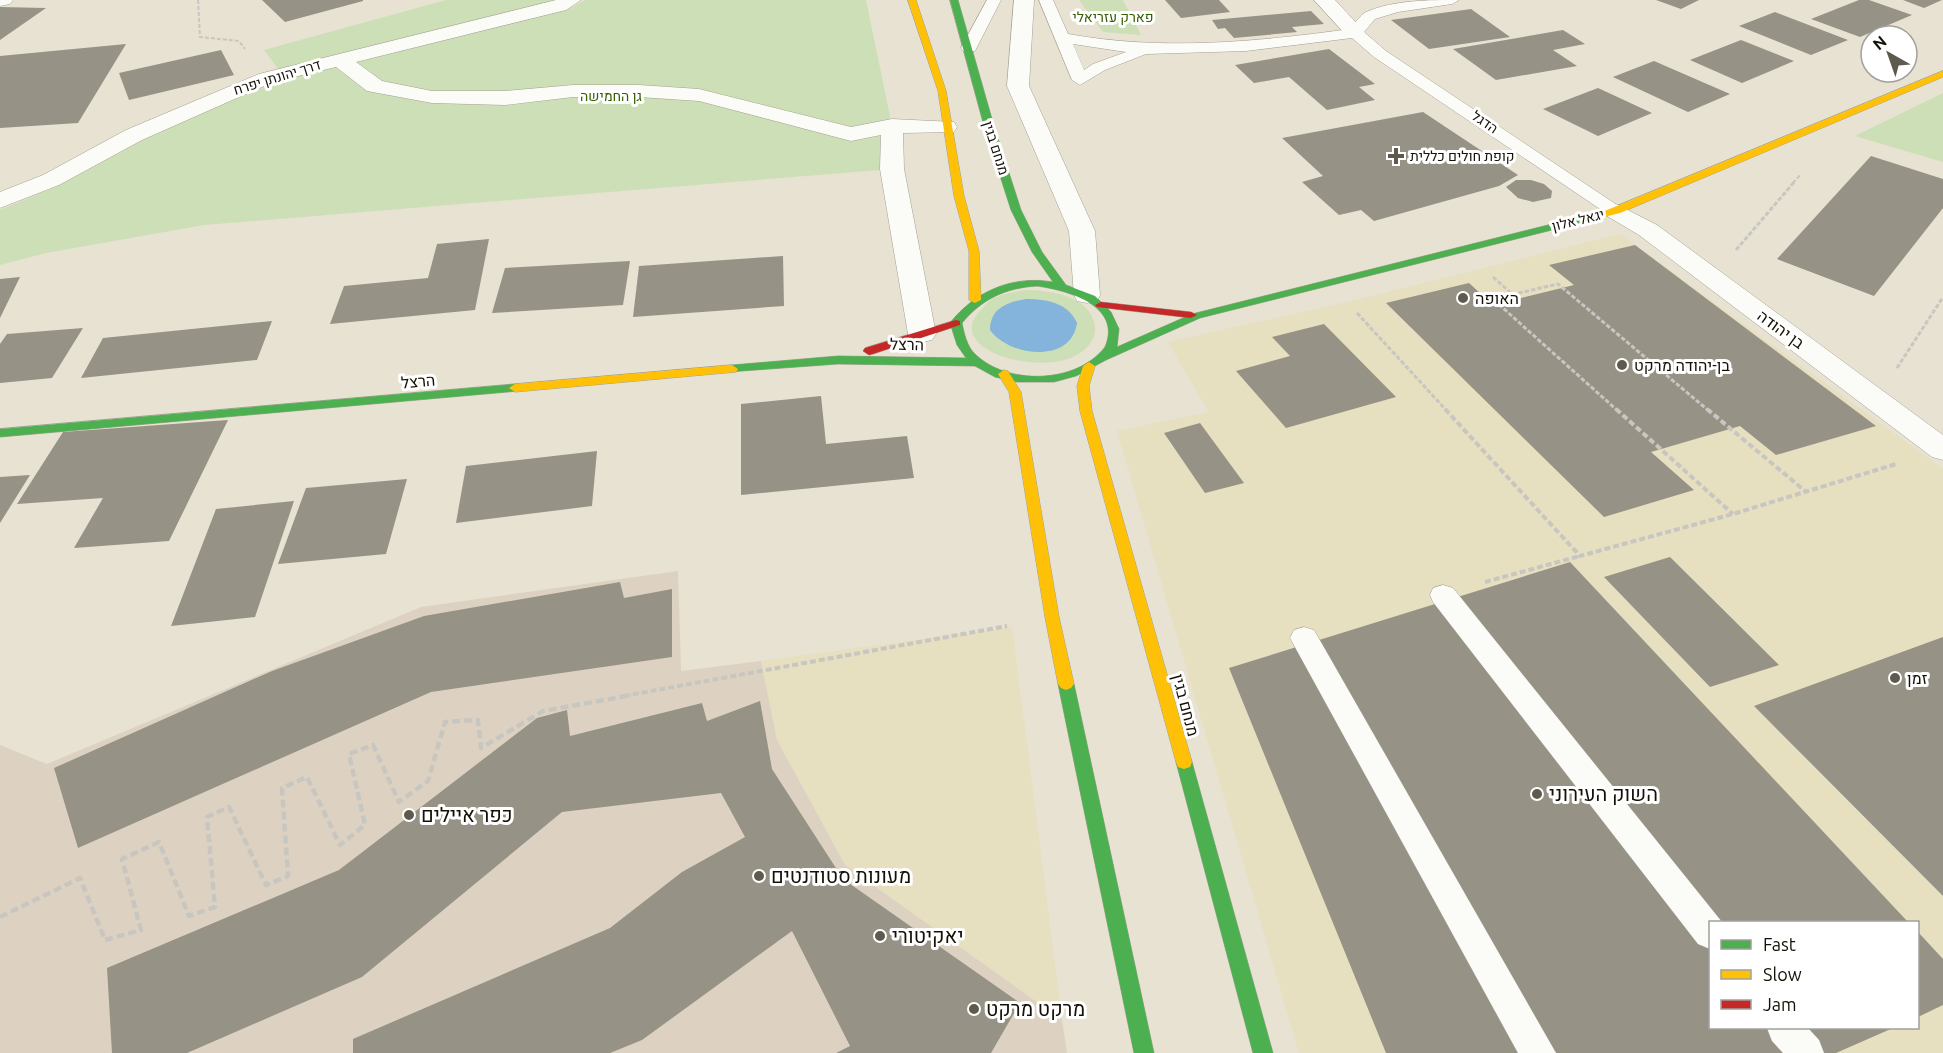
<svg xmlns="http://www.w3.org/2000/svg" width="1943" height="1053" font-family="Ubuntu,Heebo,sans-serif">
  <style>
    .built { fill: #e6dfc0; fill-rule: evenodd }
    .education { fill: #ddd2c1 }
    .green { fill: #cddfb6 }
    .water { fill: #84b3dc }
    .building { fill: #969285 }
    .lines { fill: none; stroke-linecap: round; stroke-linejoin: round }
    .lane-casing { stroke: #a4a193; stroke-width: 1 }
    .street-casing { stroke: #a4a193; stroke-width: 1 }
    .fast-casing { stroke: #a4a193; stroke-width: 1 }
    .slow-casing { stroke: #a4a193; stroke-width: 1 }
    .jam-casing { stroke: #a4a193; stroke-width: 1 }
    .path-far3 { stroke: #c8c6c1; stroke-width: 2; stroke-dasharray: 4 2; stroke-linecap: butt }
    .path-far2 { stroke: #c8c6c1; stroke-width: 3; stroke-dasharray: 4.5 2; stroke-linecap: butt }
    .path-far1 { stroke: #c8c6c1; stroke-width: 4; stroke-dasharray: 6 3; stroke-linecap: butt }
    .path { stroke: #c8c6c1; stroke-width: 4.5; stroke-dasharray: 8 4; stroke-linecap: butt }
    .lane { fill: #fbfbf8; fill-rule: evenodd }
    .street { fill: #fbfbf8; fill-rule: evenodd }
    .fast { fill: #4caf50; fill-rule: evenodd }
    .slow { fill: #ffc107; fill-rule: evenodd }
    .jam { fill: #c62828; fill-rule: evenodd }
    .poi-dot { fill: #5e5a4d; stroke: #fff; stroke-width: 2 }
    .labels { text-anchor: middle; stroke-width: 6; stroke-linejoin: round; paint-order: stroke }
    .far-park-label { font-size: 14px; fill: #355e01; stroke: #fff }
    .far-street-label { font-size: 14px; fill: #141106; stroke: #fff }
    .far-poi-label { font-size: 14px; fill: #141106; stroke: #fff; text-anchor: start }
    .poi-label { font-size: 16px; fill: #141106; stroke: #fff; text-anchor: start }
    .street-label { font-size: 16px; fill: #141106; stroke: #fff }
    .near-poi-label { font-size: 20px; fill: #141106; stroke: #fff; text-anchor: start }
  </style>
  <rect width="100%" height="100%" fill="#e7e2d1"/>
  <path class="built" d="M1620,234L1943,469V1053H1299L1117,431L1209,412L1168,342L1347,302ZM1710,922H1918V1028H1710Z
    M1012,627L1062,1020L845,865L777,740L761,661Z"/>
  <path class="education" d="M678,571L681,671L761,661L777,740L845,865L1062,1020L1067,1053H0V745L47,764L421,607Z"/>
  <path class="green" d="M446,0H558L279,70L264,50Z
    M585,0H866L892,126V169L204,225L46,253L0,265V210L55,187L127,146L265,83L567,10Z
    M1079,0H1123L1141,35L1103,32Z
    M1943,93V162L1855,136Z
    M1025,290C1050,290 1092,296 1095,327C1096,338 1089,347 1080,353C1042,379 941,349 981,310C985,306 989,300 994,298C1003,294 1015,292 1025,290Z"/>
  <path class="water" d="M1026,299C1047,299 1068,303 1077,323C1071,365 1008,356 990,330C990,308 1008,302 1026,299Z"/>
  <path class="building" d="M262,0H363V1L285,22Z
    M1165,0H1219L1230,12L1181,18Z
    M1656,0H1699L1681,9Z
    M1859,0H1869L1912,15L1860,37L1811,19Z
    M1903,0H1942L1924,8Z
    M0,7L46,8L0,40Z
    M1471,9L1510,37L1429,49L1391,20Z
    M1311,11L1324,24L1292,27L1297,32L1234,38L1225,28L1218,29L1212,20Z
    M1775,12L1848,40L1811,55L1739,26Z
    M1563,30L1585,44L1553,50L1577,66L1496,80L1453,49Z
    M1741,40L1794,61L1742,83L1690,60Z
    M126,44L78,123L0,128V56Z
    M1329,49L1375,84L1359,87L1375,100L1327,110L1289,77L1254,83L1235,65Z
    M221,50L234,75L129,100L119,73Z
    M1654,61L1730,94L1688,112L1613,77Z
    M1598,88L1652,113L1598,136L1543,109Z
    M1423,112L1518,175L1499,186L1374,221L1361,210L1339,215L1302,182L1323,176L1282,138Z
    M1871,156L1943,179V208L1874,296L1777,259Z
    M1516,180H1531L1544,184L1552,191L1551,198L1533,202L1518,198L1506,187Z
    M489,239L475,310L330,324L344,286L428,278L437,244Z
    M1635,245L1876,426L1776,455L1740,426L1651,452L1694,490L1604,517L1386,303L1469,283L1493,305L1574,285L1549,265Z
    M783,256L784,306L633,317L639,266Z
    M630,261L623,305L492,313L505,268Z
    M20,277L0,318V279Z
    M272,321L257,360L81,378L103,338Z
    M1324,324L1396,397L1286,428L1236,371L1290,356L1272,337Z
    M83,328L52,378L0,383V344L7,334Z
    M821,396L826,444L907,436L914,478L741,495V404Z
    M228,420L169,541L74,548L103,498L17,504L63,432Z
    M1200,423L1244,483L1205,493L1164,433Z
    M597,451L592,506L456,523L466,466Z
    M30,475L0,523V477Z
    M407,479L386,554L278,564L306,488Z
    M294,501L255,617L171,626L216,509Z
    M1670,557L1779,665L1710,687L1604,577Z
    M1570,562L1908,922H1710V1028H1893L1836,1053H1386L1229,668Z
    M620,582L624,598L672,589V657L431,692L78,848L54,768L272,671L424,616Z
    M1943,637V896L1754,706Z
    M760,701L772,769L843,879L1020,1003L991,1053H836L850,1046L792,931L642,1040L610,1053H353V1039L610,928L682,872L745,837L721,793L562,812L362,977L187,1053H112L107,968L339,870L537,718L567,710L570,736L702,703L707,721Z
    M1918,932L1943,959V1005L1918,1017Z"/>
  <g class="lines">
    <defs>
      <path id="lane" d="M987,0H1001L975,51H963L961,48Z
        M1039,0H1053L1068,34C1163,51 1255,42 1350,29C1355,24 1360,15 1366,12C1394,0 1429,0 1459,0L1452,4L1398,12L1375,19L1364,32L1386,51L1626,211L1623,215H1609L1374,57L1352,38L1246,51L1146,54L1105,70L1080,85L1072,80ZM1073,44L1126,52L1093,64L1084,70Z
        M1443,585L1453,588L1722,922H1710V949L1698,944L1433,602L1430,595L1433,588Z
        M1304,627L1314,630L1556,1053H1518L1290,638L1294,630Z
        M1767,1028H1808L1819,1040L1824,1053H1783L1772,1041Z"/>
      <path id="street" d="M0,0H13L10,4L0,6Z
        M556,0H581L566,10L356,62L382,81L432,91H505L573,85H639L699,89L851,127L892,119L954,122L957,127L954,132L903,133L904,169L936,334L932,340L922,342L912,340L908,334L880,169L881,135L851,141L699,101L639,97H573L505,105L432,103L367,91L336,67L273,82L142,140L59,185L0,208V192L43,175L126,130L259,74Z
        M1014,0H1034L1029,86L1095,231L1100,295L1097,301L1087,303L1077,301L1074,295L1069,231L1007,86Z
        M1314,0H1335L1362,29L1365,33L1362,37H1348Z
        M1616,204L1657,225L1943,435V460L1932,457L1639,235L1607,216L1604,211L1607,206Z"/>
      <path id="fast" d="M950,0H958L994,126L1021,210L1042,252L1066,285L1095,296L1111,312L1119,329L1117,347L1192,314L1600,212L1605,215L1604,217L1200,318L1106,360L1076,376L1054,382H1017L995,377L975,366L838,364L728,372L726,369L732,365L838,356L966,358L957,345L950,323C975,291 1013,275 1053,282L1032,252L1011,210L984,126ZM1037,286C1066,290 1123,305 1105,347C1077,384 1006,386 974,353C967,346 964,333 962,323C982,299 1005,288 1037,286Z
        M515,384L519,385L521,388L519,391L0,437V429Z
        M1066,678L1071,680L1074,684L1154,1053H1134L1058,684L1061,680Z
        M1184,755L1190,757L1192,762L1273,1053H1253L1176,762L1178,757Z"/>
      <path id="slow" d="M908,0H916L946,91L964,196L979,251L981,300L975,303L969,300V251L954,196L938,91Z
        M1943,71V77L1620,213L1600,218L1595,215Z
        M1089,362L1095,366L1089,386L1092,411L1192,762L1190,767L1184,769L1178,767L1176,762L1080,411L1077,386L1083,366Z
        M732,365L738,369L736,372L515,392L509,388L515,384Z
        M1004,370L1008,371L1021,392L1059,617L1074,684L1071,688L1066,690L1061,688L1058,684L1045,617L1009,392L998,374Z"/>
      <path id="jam" d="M1101,302L1191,312L1197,315L1191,318L1097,307L1095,305Z
        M956,320L960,321V325L873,354L869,355L863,351L865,348Z"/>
    </defs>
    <use href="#lane" class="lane-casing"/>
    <use href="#street" class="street-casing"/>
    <use href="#fast" class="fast-casing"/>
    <use href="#slow" class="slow-casing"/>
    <use href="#jam" class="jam-casing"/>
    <path class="path-far3" d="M198,0L200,37L239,41L245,49
      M1793,183L1801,174"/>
    <path class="path-far2" d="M1736,250L1795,181
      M1493,277L1512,294
      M1493,299L1558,284L1709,411
      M1494,300L1618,411
      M1357,313L1447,411
      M1897,368L1943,297"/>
    <path class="path-far1" d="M1445,409L1580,556L1733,514L1896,464
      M1616,409L1733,514
      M1707,409L1805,491
      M1485,582L1580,556
      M624,696L1007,626"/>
    <path class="path" d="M0,917L80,878L105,940L141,930L122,859L159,842L189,916L215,907L207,817L229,807L266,885L288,876L282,788L307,777L340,845L365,825L349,754L373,745L399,802L428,781L445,722L478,720L481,748L543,711L632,695"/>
    <use href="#lane" class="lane"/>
    <use href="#street" class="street"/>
    <use href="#fast" class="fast"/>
    <use href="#slow" class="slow"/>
    <use href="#jam" class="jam"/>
  </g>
  <g class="poi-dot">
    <path d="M1393 147h6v6h6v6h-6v6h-6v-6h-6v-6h6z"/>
    <circle cx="1463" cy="298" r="6"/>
    <circle cx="1622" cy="365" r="6"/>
    <circle cx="1895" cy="678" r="6"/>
    <circle cx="1537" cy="794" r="6"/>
    <circle cx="409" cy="815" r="6"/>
    <circle cx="759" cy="876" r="6"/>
    <circle cx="880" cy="936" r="6"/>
    <circle cx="974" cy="1009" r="6"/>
  </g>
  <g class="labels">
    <g class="far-park-label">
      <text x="1113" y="22">פארק עזריאלי</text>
      <text x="611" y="101">גן החמישה</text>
    </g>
    <g class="far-street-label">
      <text transform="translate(277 77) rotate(-17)" y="5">דרך יהונתן יפרח</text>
      <text transform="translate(1485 122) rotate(34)" y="5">הדגל</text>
      <text transform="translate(996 148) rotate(72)" y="5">מנחם בגין</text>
      <text transform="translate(1578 220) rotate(-14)" y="5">יגאל אלון</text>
    </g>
    <g class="far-poi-label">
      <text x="1410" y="161">קופת חולים כללית</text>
    </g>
    <g class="poi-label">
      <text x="1475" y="304">האופה</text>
      <text x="1634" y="371">בן-יהודה מרקט</text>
      <text x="1907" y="684">זמן</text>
    </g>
    <g class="street-label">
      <text transform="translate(1781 329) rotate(36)" y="6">בן יהודה</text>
      <text transform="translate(907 344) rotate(1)" y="6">הרצל</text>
      <text transform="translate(418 381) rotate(-5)" y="6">הרצל</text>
      <text transform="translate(1186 705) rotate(75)" y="6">מנחם בגין</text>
    </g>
    <g class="near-poi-label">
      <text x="1549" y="801">השוק העירוני</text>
      <text x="421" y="822">כפר איילים</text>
      <text x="771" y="883">מעונות סטודנטים</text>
      <text x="892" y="943">יאקיטורי</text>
      <text x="986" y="1016">מרקט מרקט</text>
    </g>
  </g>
  <rect x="1709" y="921" width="210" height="108" fill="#ffffff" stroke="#a1a09b" stroke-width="1.5"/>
  <rect x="1721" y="940" width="30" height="9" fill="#4caf50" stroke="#a1a09b" stroke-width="1.5"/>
  <text x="1763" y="951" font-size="18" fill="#141106">Fast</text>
  <rect x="1721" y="970" width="30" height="9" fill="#ffc107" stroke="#a1a09b" stroke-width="1.5"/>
  <text x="1763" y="981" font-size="18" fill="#141106">Slow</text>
  <rect x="1721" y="1000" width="30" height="9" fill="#c62828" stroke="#a1a09b" stroke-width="1.5"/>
  <text x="1763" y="1011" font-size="18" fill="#141106">Jam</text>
  <g transform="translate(1889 54) rotate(320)"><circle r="28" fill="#ffffff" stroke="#a1a09b" stroke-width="1.5"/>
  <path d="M0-4.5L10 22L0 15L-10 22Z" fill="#5e5a4d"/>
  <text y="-9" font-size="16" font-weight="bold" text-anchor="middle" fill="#141106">N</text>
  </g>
</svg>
